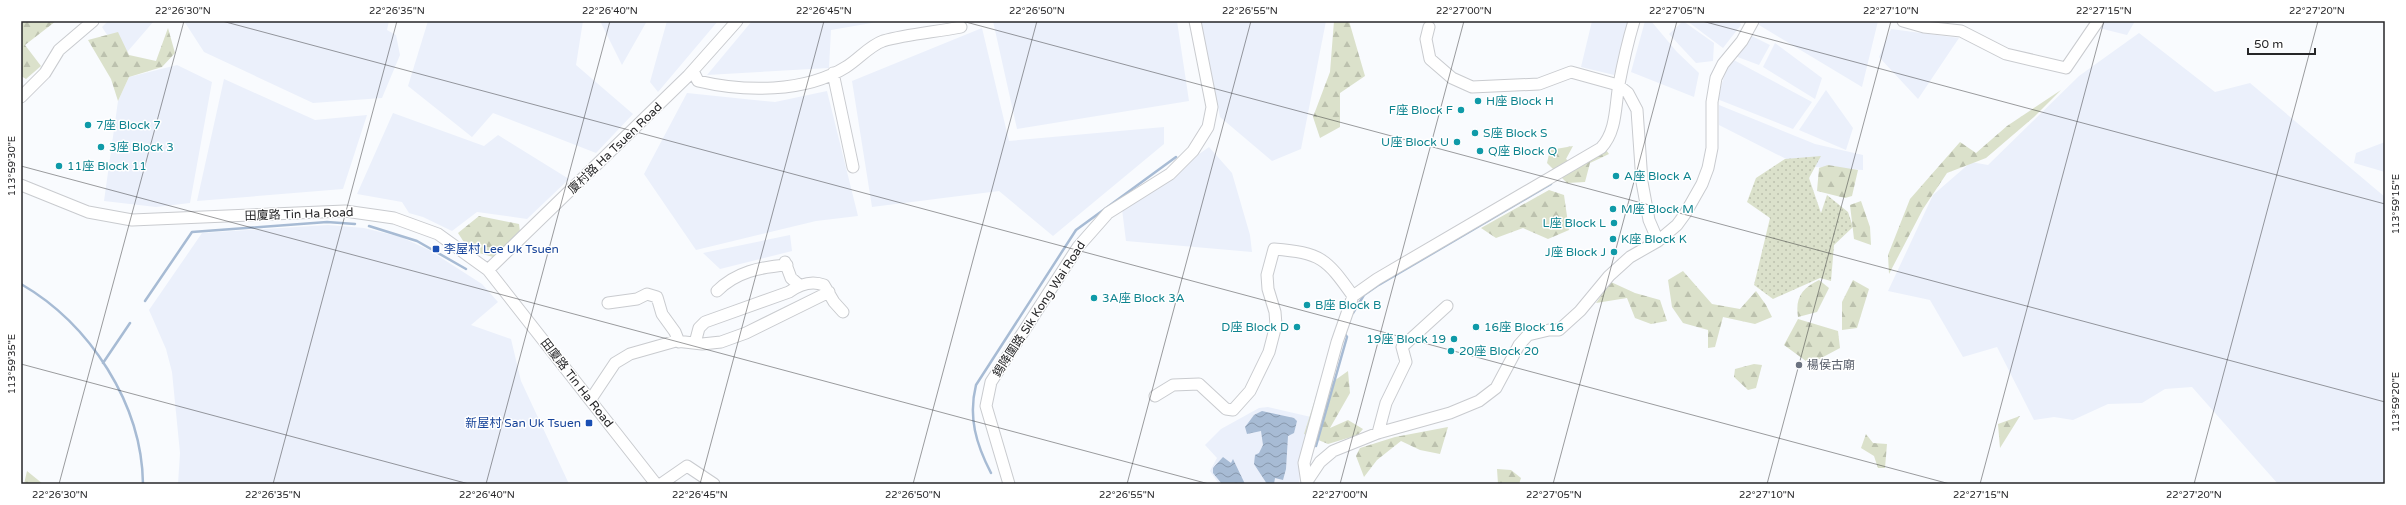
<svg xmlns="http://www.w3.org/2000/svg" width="2406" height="505" font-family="'Varela Round','Noto Sans SC',sans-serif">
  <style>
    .built { fill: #ebf0fb }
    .green { fill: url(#green-dots) }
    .forest { fill: url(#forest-firs) }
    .water { fill: url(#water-waves) }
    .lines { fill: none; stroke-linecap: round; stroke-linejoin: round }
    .stream { stroke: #a7bbd4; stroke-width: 2.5 }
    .minor-casing { stroke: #c9cbcf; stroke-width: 13 }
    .minor { stroke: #fff; stroke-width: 11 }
    .ticks { fill: none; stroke: #262628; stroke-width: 1; stroke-opacity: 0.45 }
    .culture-dot { fill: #0f9aa8; stroke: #fff; stroke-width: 1.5 }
    .transit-dot { fill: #1a4fb4; stroke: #fff; stroke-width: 1.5 }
    .worship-dot { fill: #6b7280; stroke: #fff; stroke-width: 1.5 }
    .labels { text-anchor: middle; stroke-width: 3; stroke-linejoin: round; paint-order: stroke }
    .culture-label { font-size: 12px; fill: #0d838f; stroke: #fff; text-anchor: start }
    .street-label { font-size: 12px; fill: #262628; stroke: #fff }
    .transit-label { font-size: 12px; fill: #164399; stroke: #fff; text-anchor: start }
    .worship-label { font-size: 12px; fill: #5b616d; stroke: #fff; text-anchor: start }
    .neatline { fill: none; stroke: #262628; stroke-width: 1.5 }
    .ticks-label { font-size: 10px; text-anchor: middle; fill: #262628 }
  </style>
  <defs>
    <pattern id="green-dots" width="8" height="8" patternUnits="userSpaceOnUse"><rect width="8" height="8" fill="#dbe1cb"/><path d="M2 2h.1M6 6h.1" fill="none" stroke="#bcc1ae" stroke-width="1.8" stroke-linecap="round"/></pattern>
    <pattern id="forest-firs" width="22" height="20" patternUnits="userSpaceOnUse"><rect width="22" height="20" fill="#dbe1cb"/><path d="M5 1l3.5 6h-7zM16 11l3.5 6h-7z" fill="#bcc1ae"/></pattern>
    <pattern id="water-waves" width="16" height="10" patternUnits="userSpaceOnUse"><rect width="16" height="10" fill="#a7bbd4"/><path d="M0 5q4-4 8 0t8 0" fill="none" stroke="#8898ac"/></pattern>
  </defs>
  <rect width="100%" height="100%" fill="#f9fbfe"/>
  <path class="built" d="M108,21H154L122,58L102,27Z
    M184,21H389L387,30L396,35L400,55L382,98L313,103L204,52Z
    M428,21H583L576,65L633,114L596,153L493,113L472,137L408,86Z
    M600,21H647L622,65Z
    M667,21H718L658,92L650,82Z
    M752,21H883L831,30L829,68L707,75Z
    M993,21H1177L1189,101L1017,129Z
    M1201,21H1326L1301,149L1272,161L1220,117Z
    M1592,21H1630L1614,75L1581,67Z
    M1645,21H1651L1677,52L1699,73L1694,97L1631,72Z
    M1683,21L1714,43L1713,61L1696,63L1669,34Z
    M1687,21H1739L1741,25L1723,48Z
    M1760,21H1878L1862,87L1759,25Z
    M2102,21H2135L2127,35L2099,28Z
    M982,28L1009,141L1164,127V144L1053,236L999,191L872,207L852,81Z
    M1891,29L1959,38L1918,99L1879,57Z
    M2139,33L2215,92L2250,83L2385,197V484H2278L2192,387L2165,389L2142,403L2108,404L2073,420L2054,417L2034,420L1997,347L1963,357L1930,300L1888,291L1933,195L1971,162L1988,165L2079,76Z
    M1752,36L1770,45L1759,65L1735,56Z
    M1775,43L1822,78L1815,99L1763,67Z
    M1730,58L1812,102L1793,129L1717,99Z
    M177,65L212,82L190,203L156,207L104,201L118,101L129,77Z
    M224,79L315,120L367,115L343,189L197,201Z
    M1826,90L1853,128L1846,150L1799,130Z
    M827,91L858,216L816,221L696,250L644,174L687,93L775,102Z
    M1719,105L1815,144L1863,155V170L1800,166L1719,125Z
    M393,113L484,146L498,135L569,179L527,219L477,212L452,231L423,217L409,213L402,202L357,194Z
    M2385,142V172L2354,163L2356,153Z
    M1209,147L1232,173L1250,235L1252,252L1126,241L1122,209Z
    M328,225L364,228L401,237L429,250L482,284L498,302L471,325L511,339L521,381L569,484H178L180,453L172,372L166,349L149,310L202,233Z
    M790,235L792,251L720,269L703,253Z
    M1268,407L1311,417L1301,464L1299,484H1219L1210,471L1217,458L1205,445L1221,429L1259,408Z"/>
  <path class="green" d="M1821,156L1809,178L1821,213L1827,195L1848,212L1853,227L1834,245L1831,281L1820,278L1773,299L1754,285L1770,218L1747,202L1756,178L1785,159Z"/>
  <path class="forest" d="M21,21H56L25,45L41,66L26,79L21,76Z
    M1334,21H1349L1365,76L1340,93V127L1320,138L1313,117L1330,72Z
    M168,28L175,53L162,67L129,77L118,101L111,79L88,40L118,32L129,55L156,61Z
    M2061,90L2034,117L1986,158L1947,173L1923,209L1889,274L1888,255L1910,199L1960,142L1976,153L2007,126Z
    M1573,146L1566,159L1577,167L1606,150L1609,154L1590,163L1585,182L1567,183L1547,163L1550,150Z
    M1828,165L1858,170L1852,196L1845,198L1817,191L1819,168Z
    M1549,190L1564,195L1569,230L1548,239L1523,228L1496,238L1481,228Z
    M1861,201L1870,227L1871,245L1854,239L1850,205Z
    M479,216L519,224L520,232L493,257L469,250L458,233Z
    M1683,271L1712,304L1740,309L1756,291L1766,305L1772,317L1755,324L1723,317L1715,347L1708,348V330L1683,323L1672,307L1668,280Z
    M1819,280L1829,288L1817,312L1798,317C1795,298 1802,288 1819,280Z
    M1853,280L1869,289L1857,328L1842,330V302Z
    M1611,282L1635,293L1660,300L1667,321L1651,324L1635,318L1627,298L1596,303Z
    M1798,319L1838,331L1840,348L1810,364L1784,345Z
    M1754,364L1762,365L1756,388L1748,390L1734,377L1735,369Z
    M1348,371L1350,393L1330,428L1348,420L1363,429L1358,435L1328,444L1304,434L1317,393Z
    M2020,416L2000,448L1998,424Z
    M1448,427L1440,454L1420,450L1401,441L1377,460L1364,477L1356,456L1360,448L1395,437Z
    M1866,434L1873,443L1887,444L1885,468H1878L1874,456L1861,448Z
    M1497,469L1511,470L1521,478L1519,484H1498Z
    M27,471L43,484H24Z"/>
  <path class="water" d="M1262,411L1294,418L1297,421L1294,433L1288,436L1286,469L1283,480L1275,478L1274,484H1267L1254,464L1255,455L1259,453L1263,445L1261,431L1247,434L1245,427L1254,415Z
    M1223,457L1231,463L1233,459L1245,484H1222L1213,473V468Z"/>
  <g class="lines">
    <path class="stream" d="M369,226L417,241L466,269
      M21,284C90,324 142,404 143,484
      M145,301L192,232L327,222L355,224
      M1353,313L1364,295L1377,286L1551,184
      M103,363L130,323
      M1316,446L1347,337L1345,334
      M991,473C976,444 968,417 976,385L1076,230L1176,157"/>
    <defs>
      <path id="minor" d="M1903,21L1924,27L1961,31L2006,54L2066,68L2098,21
        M1429,27L1426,39L1430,59L1452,78L1472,87L1539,84L1571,72L1618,85L1628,93L1637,110L1642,182L1649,220L1658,241
        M693,71L698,81C744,92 805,93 846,67C859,59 869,46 883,41C908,34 936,32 961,27
        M833,73L853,167
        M21,97L45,73L59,50L93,21
        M21,185L88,212L132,220L345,211L394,218L438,234L488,270L656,484
        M785,262L791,278L799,285
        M488,270L688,76L737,21
        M717,291C736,272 760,267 787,265
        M608,303L637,299L647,294L657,297L662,314L675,332L679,342
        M695,343L699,328L705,322L789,292C800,284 811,280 824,285L834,302L843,312
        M1155,396L1173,385L1199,384L1226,409L1233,410L1250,391L1269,352L1276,325L1275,312L1268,289L1267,275L1274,249C1321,253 1326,258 1353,296
        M591,399L615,363L630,354L676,341L702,344L721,342L746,333L829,292
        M1378,433L1386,403L1406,362L1402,347L1447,306
        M1308,480L1320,462L1333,451L1378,433L1450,413L1479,401L1496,388L1519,345L1528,335L1549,330H1559L1580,311L1609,276L1630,257L1658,241L1677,225L1685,214L1702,184L1708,168L1712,148V102L1716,78L1723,64L1742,41L1753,21
        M1307,483L1304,463L1337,342L1353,296L1377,279L1601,148C1617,131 1615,106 1619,84C1623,63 1628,41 1634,21
        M661,484L687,466L714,484
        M1009,484L986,406L991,382L1078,247L1108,213L1170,174L1193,151L1208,127L1212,107L1195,21"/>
    </defs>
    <use href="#minor" class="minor-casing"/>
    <use href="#minor" class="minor"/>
  </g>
  <path class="ticks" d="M222,21L1950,484M962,21L2385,402M1702,21L2385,204M21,166L1209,484M21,364L469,484M59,484L184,21M273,484L397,21M486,484L610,21M700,484L824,21M913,484L1037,21M1127,484L1251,21M1340,484L1464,21M1553,484L1677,21M1767,484L1891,21M1980,484L2104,21M2194,484L2318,21"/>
  <g class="culture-dot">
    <circle cx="1478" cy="101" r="4"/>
    <circle cx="1461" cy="110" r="4"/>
    <circle cx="88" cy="125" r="4"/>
    <circle cx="1475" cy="133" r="4"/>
    <circle cx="1457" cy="142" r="4"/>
    <circle cx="101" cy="147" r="4"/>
    <circle cx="1480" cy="151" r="4"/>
    <circle cx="59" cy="166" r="4"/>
    <circle cx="1616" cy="176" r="4"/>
    <circle cx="1613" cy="209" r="4"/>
    <circle cx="1614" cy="223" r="4"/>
    <circle cx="1613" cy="239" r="4"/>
    <circle cx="1614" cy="252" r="4"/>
    <circle cx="1094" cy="298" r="4"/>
    <circle cx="1307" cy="305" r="4"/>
    <circle cx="1297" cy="327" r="4"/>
    <circle cx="1476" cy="327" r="4"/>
    <circle cx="1454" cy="339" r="4"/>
    <circle cx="1451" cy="351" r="4"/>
  </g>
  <g class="transit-dot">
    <rect x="432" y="245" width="8" height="8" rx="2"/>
    <rect x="585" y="419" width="8" height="8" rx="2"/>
  </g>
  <circle class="worship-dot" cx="1799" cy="365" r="4"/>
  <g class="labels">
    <g class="culture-label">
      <text x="1486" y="105">H座 Block H</text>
      <text x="1453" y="114" text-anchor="end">F座 Block F</text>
      <text x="96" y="129">7座 Block 7</text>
      <text x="1483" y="137">S座 Block S</text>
      <text x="1449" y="146" text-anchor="end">U座 Block U</text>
      <text x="109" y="151">3座 Block 3</text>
      <text x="1488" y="155">Q座 Block Q</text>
      <text x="67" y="170">11座 Block 11</text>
      <text x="1624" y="180">A座 Block A</text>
      <text x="1621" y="213">M座 Block M</text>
      <text x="1606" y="227" text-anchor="end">L座 Block L</text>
      <text x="1621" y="243">K座 Block K</text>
      <text x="1606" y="256" text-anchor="end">J座 Block J</text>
      <text x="1102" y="302">3A座 Block 3A</text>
      <text x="1315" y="309">B座 Block B</text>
      <text x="1289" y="331" text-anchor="end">D座 Block D</text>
      <text x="1484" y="331">16座 Block 16</text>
      <text x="1446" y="343" text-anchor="end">19座 Block 19</text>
      <text x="1459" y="355">20座 Block 20</text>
    </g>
    <g class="street-label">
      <text transform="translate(615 148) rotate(-44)" y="4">廈村路 Ha Tsuen Road</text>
      <text transform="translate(299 214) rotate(-2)" y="4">田廈路 Tin Ha Road</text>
      <text transform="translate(1039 309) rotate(-57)" y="4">錫降圍路 Sik Kong Wai Road</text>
      <text transform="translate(577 383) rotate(52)" y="4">田廈路 Tin Ha Road</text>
    </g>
    <g class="transit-label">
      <text x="444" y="253">李屋村 Lee Uk Tsuen</text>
      <text x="581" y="427" text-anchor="end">新屋村 San Uk Tsuen</text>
    </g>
    <g class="worship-label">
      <text x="1807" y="369">楊侯古廟</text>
    </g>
  </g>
  <rect width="2406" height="505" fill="none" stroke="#ffffff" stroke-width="44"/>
  <path d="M2248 48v6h67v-6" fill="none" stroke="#262628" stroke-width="2"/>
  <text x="2254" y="48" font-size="12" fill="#262628" stroke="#ffffff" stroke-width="3" paint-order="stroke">50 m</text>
  <rect x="22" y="22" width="2362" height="461" class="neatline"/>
  <g class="ticks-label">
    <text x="183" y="14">22°26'30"N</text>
    <text x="397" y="14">22°26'35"N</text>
    <text x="610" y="14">22°26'40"N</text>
    <text x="824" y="14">22°26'45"N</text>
    <text x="1037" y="14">22°26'50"N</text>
    <text x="1250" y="14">22°26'55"N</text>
    <text x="1464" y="14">22°27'00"N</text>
    <text x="1677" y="14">22°27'05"N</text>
    <text x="1891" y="14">22°27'10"N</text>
    <text x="2104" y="14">22°27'15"N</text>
    <text x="2317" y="14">22°27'20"N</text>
    <text transform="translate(11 166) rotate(-90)" y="4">113°59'30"E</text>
    <text transform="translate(2395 204) rotate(-90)" y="4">113°59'15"E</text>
    <text transform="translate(11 364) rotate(-90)" y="4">113°59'35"E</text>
    <text transform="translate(2395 402) rotate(-90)" y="4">113°59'20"E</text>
    <text x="60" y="498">22°26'30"N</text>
    <text x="273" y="498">22°26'35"N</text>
    <text x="487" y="498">22°26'40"N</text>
    <text x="700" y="498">22°26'45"N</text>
    <text x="913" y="498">22°26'50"N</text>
    <text x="1127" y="498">22°26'55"N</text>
    <text x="1340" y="498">22°27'00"N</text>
    <text x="1554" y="498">22°27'05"N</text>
    <text x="1767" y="498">22°27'10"N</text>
    <text x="1981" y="498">22°27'15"N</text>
    <text x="2194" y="498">22°27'20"N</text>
  </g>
</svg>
